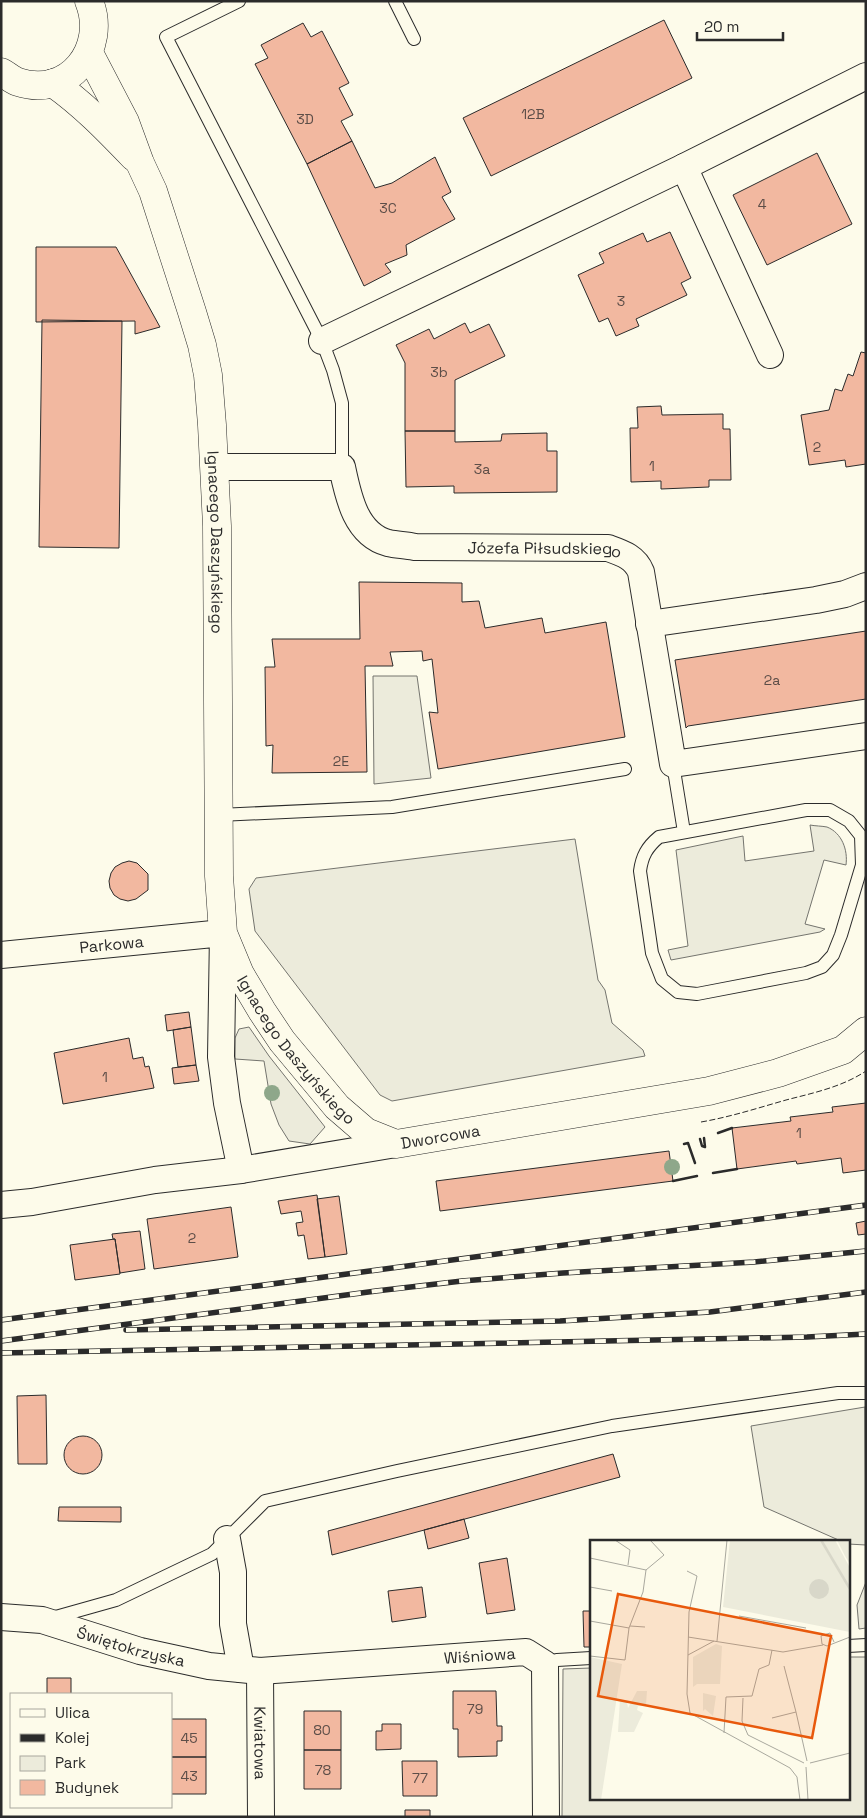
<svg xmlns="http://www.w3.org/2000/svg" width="867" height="1818" font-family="'Space Grotesk',sans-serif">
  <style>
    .green { fill: #ecebdb; stroke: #74746e }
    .building { fill: #f2b8a0; stroke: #2b2b2b }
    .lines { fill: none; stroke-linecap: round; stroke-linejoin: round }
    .lane-casing { stroke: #2b2b2b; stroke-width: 14 }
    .street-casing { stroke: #2b2b2b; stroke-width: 28 }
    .secondary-casing { stroke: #2b2b2b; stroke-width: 29 }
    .lane { stroke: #fdfbea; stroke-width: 12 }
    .street { stroke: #fdfbea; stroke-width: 26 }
    .secondary { stroke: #fdfbea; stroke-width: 28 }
    .rail-casing { stroke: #2b2b2b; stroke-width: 5.5 }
    .rail { stroke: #fdfbea; stroke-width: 4; stroke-dasharray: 11; stroke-linecap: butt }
    .fence { stroke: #2b2b2b; stroke-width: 1; stroke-dasharray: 6 2.5; stroke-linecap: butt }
    .wall { stroke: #2b2b2b; stroke-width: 2.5 }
    .tree { fill: #8ea78a }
    .labels { text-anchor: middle; stroke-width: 4; stroke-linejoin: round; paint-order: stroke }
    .number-label { font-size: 14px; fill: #5d4e48 }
    .street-label { font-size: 16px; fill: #2b2b2b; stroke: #fdfbea }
    .inset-river { fill: none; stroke: #d8d7c9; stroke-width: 2.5 }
    .inset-road { fill: none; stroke: #a9a89e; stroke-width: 1 }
    .view { fill: #e8590c; fill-opacity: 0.15; stroke: #e8590c; stroke-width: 2.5 }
    .inset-edge { fill: none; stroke: #2b2b2b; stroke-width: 2.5 }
  </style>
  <rect width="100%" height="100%" fill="#fdfbea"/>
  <path class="green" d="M373,676H417L431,778L374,784Z
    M810,825C815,826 822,826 827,827C842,833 848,850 846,865L824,860L805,924L825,929L820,932L671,960L668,950L688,946L676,850L743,836L745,861L814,851Z
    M575,839L598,980L605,990L612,1023L643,1050L645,1056L392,1101L380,1095L255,931L249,889L256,878Z
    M249,1027L269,1056L325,1127L310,1144L289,1141L279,1125L271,1104L264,1061L235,1059V1038L239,1029Z
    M865,1407L866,1545L848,1544V1542H843L764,1507L751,1426Z
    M866,1582V1628L859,1629L857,1605Z
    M848,1657H866V1817H562L563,1669L591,1668V1799H848Z"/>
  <path class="building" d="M664,20L692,78L491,176L463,118Z
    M303,23L311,37L322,31L349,83L339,88L353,115L341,121L352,141L307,164L255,64L268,58L261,45Z
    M352,141L375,188L392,183L435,157L451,192L442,197L455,219L406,245L407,255L385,264L391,272L364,286L307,164Z
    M817,153L852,224L767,265L733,195Z
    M670,232L691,278L681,283L687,295L636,319L639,326L616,336L608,318L599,322L578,275L604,263L599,253L643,233L647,242Z
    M36,247H116L160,327L135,334V321L36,322Z
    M42,320L122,321L119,548L39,547Z
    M465,323L470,333L489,324L505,356L455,380V431H405V363L396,345L429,329L434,339Z
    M861,352L866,353V464L846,467L845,460L809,465L801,415L829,410L835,389L842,391L848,374L853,376Z
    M661,406L662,415L723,414V429H730L731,480H709V487L661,489V481L631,482L630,428H638L637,407Z
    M405,431H455V442L501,441L502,434L547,433V451H557V492L454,493V486L406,487Z
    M359,582L462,583V602L479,601L485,628L542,618L545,633L606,622L625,737L438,769L429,712L438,713L432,659L423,661L422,651L390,652L393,666H365L367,772L272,773L273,745L266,746L265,667H275L272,639H360Z
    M866,631V699L688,726L686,728L675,660Z
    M129,861L137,863L148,874V890L136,899L128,901L120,899L114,895L110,888L109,881L111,873L115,867L122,863Z
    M189,1012L191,1027L167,1031L165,1015Z
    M191,1027L196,1065L178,1067L173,1030Z
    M129,1038L133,1059L143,1057L145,1067L149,1066L154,1088L63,1104L54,1053Z
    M196,1065L199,1081L174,1084L172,1068Z
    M866,1103V1170L843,1173L841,1158L797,1164L796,1161L737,1169L732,1128L791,1121L790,1117L833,1112L832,1107Z
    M669,1151L673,1181L440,1211L436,1181Z
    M317,1195L325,1257L308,1259L304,1235L298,1236L296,1223L303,1222L301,1211L281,1214L278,1201Z
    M339,1196L347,1254L325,1257L317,1199Z
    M231,1207L238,1257L154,1269L147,1219Z
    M866,1221V1234L858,1235L856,1223Z
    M140,1231L145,1269L120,1273L115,1239H113L112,1234Z
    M115,1239L120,1274L75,1280L70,1245Z
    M46,1395L47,1464H18L17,1396Z
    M64 1455a19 19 0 1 1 38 0a19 19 0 1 1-38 0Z
    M613,1454L620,1477L332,1555L328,1531Z
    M59,1507H121V1522L58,1521Z
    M464,1519L469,1538L428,1549L424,1530Z
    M507,1558L515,1610L487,1614L479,1563Z
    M422,1587L426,1617L392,1622L388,1591Z
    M583,1611H591V1647H584Z
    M47,1678H71V1694H47Z
    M453,1691H496L497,1726H502V1741H497V1756L458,1757V1729H453Z
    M304,1711H341V1750H304Z
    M171,1719H206V1757H171Z
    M382,1724H401V1749L376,1750V1731H382Z
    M304,1750H341V1789H304Z
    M171,1757H206V1794H171Z
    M402,1761H437V1796H403Z
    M405,1810H430V1817H405Z"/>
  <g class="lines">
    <defs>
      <path id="lane" d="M239,1L166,37L322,341L333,370L342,403V467
        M395,1L414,39
        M673,764L684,832
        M806,810H830L849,821L861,836L862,865L841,935L833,955L822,967L806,973L697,994L678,992L662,979L652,953L640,871C642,856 647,847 659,837Z
        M219,815L392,807L625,769
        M52,1618L116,1600L212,1554L265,1501L397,1471L612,1426L838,1393H866
        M848,1646L866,1645
        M545,1664L557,1660L591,1658"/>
      <g id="street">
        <path d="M684,167L866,76"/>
        <path d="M322,341L684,167L770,355"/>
        <path id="s1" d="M215,467H342C348,495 355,534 388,543C397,545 406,545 415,547L608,548C622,553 635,557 641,572L673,764L866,736"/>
        <path d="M649,624L816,600L845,594L866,586"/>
        <path id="s2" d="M1,955L223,933L221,1057L227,1103L241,1170"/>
        <path d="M1,1205L32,1202L155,1180L241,1170L396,1144"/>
        <path d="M227,1539L233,1572V1624L241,1669"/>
        <path id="s3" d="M1,1617L42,1620L140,1651L209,1666L260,1671L526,1652L545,1664L546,1817"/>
        <path id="s4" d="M260,1671L261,1817"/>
      </g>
      <g id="secondary">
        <path id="s5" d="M89,53L125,122L140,163L153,191L192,312L202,345L208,375L212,425L217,526L219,876L223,933L240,974L262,1011L282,1041L337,1107L366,1132L396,1144L709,1091L778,1073L843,1050L866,1031"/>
        <path d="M1,72C7,75 12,80 18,82C69,99 108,48 89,1"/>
        <path d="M53,83C83,104 108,130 134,157"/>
      </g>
    </defs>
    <use href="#lane" class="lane-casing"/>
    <use href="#street" class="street-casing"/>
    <use href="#secondary" class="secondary-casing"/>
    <use href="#lane" class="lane"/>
    <use href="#street" class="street"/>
    <use href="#secondary" class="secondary"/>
    <defs>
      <path id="rail" d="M1,1320L866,1205
        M126,1330L560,1321L710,1312L866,1292
        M1,1341L376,1291L462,1281L563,1273L754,1262L866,1251
        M1,1353L807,1337L866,1334"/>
    </defs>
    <use href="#rail" class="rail-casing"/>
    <use href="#rail" class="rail"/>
    <path class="fence" d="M701,1122C730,1117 758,1108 786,1100C813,1093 842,1087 866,1071"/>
    <path class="wall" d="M718,1133L732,1128
      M700,1139L702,1146L705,1147L704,1138
      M684,1144L688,1143L695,1163
      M713,1173L737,1169
      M673,1181L697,1176"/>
  </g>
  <g class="tree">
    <circle cx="272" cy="1093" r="8"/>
    <circle cx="672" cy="1167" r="8"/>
  </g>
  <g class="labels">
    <g class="number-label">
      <text x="533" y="119">12B</text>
      <text x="305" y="124">3D</text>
      <text x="762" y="209">4</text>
      <text x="388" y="213">3C</text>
      <text x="621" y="306">3</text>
      <text x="439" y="377">3b</text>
      <text x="817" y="452">2</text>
      <text x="652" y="471">1</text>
      <text x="482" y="474">3a</text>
      <text x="772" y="685">2a</text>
      <text x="341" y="766">2E</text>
      <text x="105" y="1082">1</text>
      <text x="799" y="1138">1</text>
      <text x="192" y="1243">2</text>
      <text x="475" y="1714">79</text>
      <text x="322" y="1735">80</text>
      <text x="189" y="1743">45</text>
      <text x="323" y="1775">78</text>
      <text x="189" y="1781">43</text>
      <text x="420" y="1783">77</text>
    </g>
    <g class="street-label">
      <text dy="6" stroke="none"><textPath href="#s5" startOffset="512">Ignacego Daszyńskiego</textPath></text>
      <text dy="6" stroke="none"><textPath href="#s1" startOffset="378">Józefa Piłsudskiego</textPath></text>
      <text dy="6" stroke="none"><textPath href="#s2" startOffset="111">Parkowa</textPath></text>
      <text dy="6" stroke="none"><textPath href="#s5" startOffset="1042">Ignacego Daszyńskiego</textPath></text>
      <text dy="6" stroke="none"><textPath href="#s5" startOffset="1228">Dworcowa</textPath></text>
      <text dy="6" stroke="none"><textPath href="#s3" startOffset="134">Świętokrzyska</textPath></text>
      <text dy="6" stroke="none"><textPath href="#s3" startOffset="486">Wiśniowa</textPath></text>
      <text dy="6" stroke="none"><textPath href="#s4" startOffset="72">Kwiatowa</textPath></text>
    </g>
  </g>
  <g transform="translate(590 1540)">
    <rect width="260" height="260" fill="#fdfbea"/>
    <path d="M140,0H245L260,28V92L133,67ZM247,0H260V24L255,16ZM126,104L132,106L130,144H107L103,147V117ZM0,117L32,124L11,260H0ZM47,151H57L56,165L48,166L47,170L53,173L44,192H28L30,159L37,162L38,168ZM113,153L126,156L123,176L115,169L113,171Z" fill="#ecebdb"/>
    <path d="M219 49a10 10 0 1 1 20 0a10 10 0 1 1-20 0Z" fill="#d8d7c9"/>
    <path class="inset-river" d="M231,0L260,49"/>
    <path class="inset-road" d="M25,0L40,10L38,25M0,18L56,30M97,31L107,36L99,72L97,154L100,173L200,228L207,237L210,260M0,47L22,51M149,76L216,88M0,81L39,88M40,86L55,87M98,97L193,112L233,105M127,101L137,0M244,102L240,93L231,96L232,104L237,106L260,97M98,115L124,101M0,116L35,120L39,88L53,52L56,30L74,15L60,0M153,158L152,181L158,195L214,223M206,172L217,221M182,178L206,172L194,126M134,193L136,157L162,156L169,129L179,125L182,110M220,223L260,213M216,227L218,260"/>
    <path class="view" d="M28,54L241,96L222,198L8,156Z"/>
    <rect width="260" height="260" class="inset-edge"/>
  </g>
  <rect width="867" height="1818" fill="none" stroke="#2b2b2b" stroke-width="5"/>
  <rect x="10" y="1693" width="162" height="115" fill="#fdfbea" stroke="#a9a89e"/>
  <rect x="20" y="1709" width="25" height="8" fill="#fdfbea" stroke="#a9a89e"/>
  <text x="55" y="1718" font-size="15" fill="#2b2b2b">Ulica</text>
  <rect x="20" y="1734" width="25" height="8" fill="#2b2b2b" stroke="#a9a89e"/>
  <text x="55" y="1743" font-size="15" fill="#2b2b2b">Kolej</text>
  <rect x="20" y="1756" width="25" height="15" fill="#ecebdb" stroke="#a9a89e"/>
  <text x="55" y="1768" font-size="15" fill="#2b2b2b">Park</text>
  <rect x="20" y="1780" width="25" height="15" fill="#f2b8a0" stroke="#a9a89e"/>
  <text x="55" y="1793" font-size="15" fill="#2b2b2b">Budynek</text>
  <path d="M697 32v8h86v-8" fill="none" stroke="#2b2b2b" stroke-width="2.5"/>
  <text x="704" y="32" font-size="15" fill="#2b2b2b" stroke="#fdfbea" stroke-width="4" paint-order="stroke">20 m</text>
</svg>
